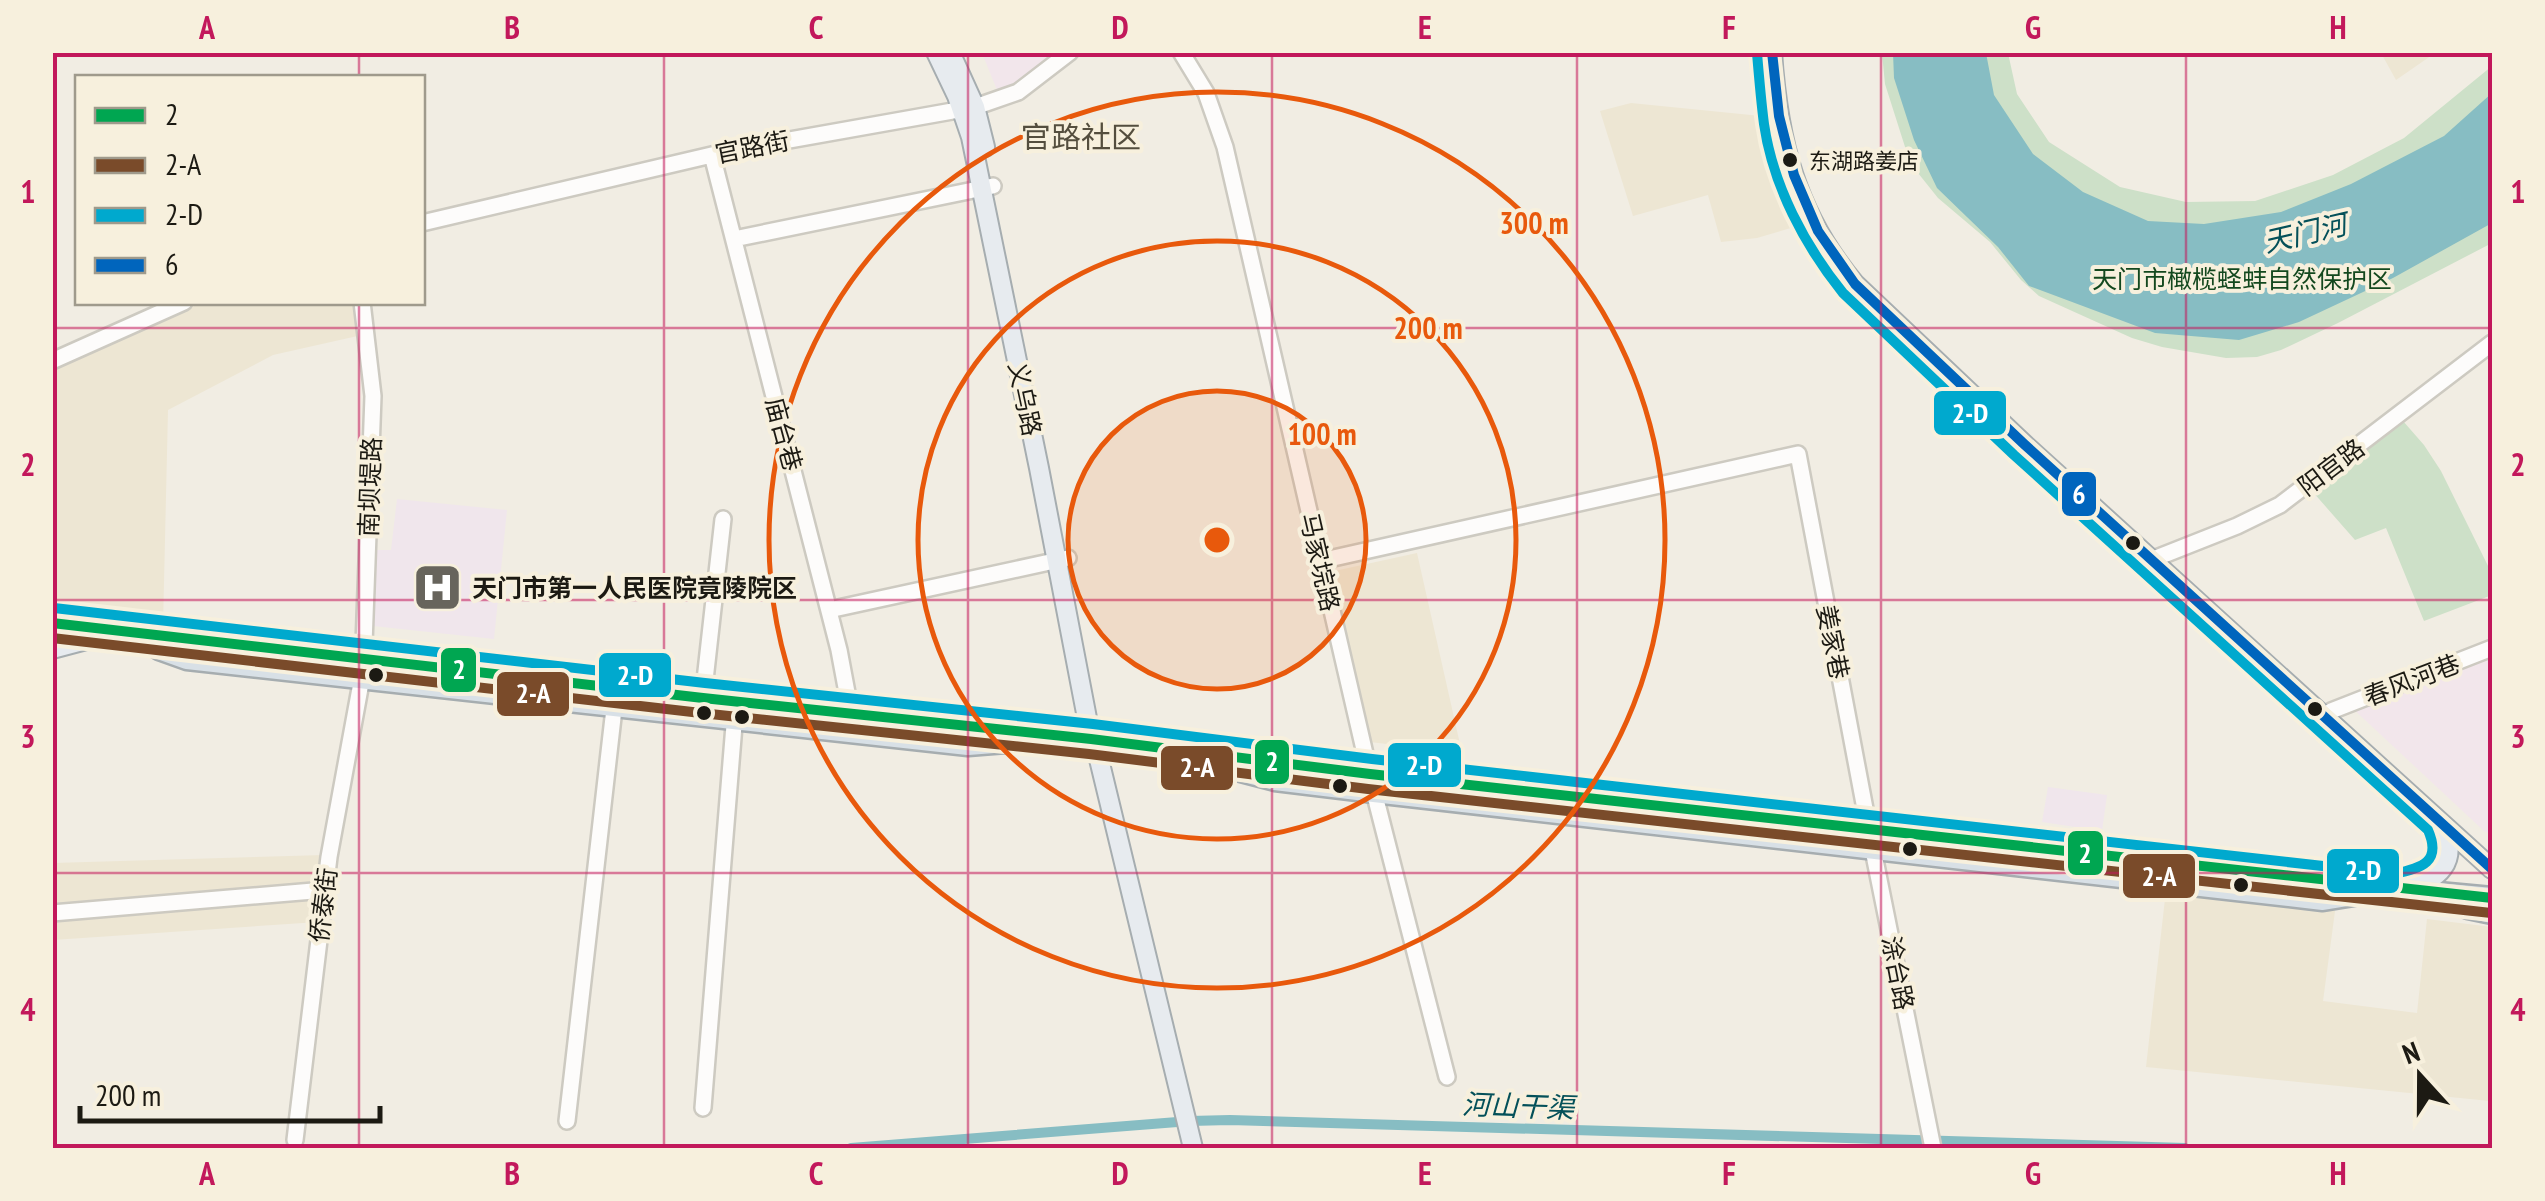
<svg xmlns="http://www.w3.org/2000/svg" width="2545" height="1201" font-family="'PT Sans Narrow','Noto Sans SC',sans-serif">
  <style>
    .built { fill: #ede6d3 }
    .education { fill: #f2e6eb }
    .medical { fill: #f0e6ec }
    .green { fill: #cde0c8 }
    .water { fill: #87bdc3 }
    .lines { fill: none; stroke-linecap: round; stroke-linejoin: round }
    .canal { stroke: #87bdc3; stroke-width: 10 }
    .minor-casing { stroke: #cdcac1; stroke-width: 20 }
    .major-casing { stroke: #a6adb0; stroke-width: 22 }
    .highway-casing { stroke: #a6adb0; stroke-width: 25 }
    .minor { stroke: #fdfcfb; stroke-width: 15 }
    .major { stroke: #e7ebef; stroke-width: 18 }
    .highway { stroke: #d8e0e6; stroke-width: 20 }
    .bus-1-casing { stroke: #f7f0dd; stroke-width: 18 }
    .bus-2-casing { stroke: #f7f0dd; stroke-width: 18 }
    .bus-3-casing { stroke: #f7f0dd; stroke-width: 18 }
    .bus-4-casing { stroke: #f7f0dd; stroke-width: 18 }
    .bus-1 { stroke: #00a651; stroke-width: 10 }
    .bus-2 { stroke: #7a4b2a; stroke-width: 10 }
    .bus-3 { stroke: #00a9ce; stroke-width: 10 }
    .bus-4 { stroke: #0065bd; stroke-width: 10 }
    .grid { fill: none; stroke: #c2185b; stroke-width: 2.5; stroke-opacity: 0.55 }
    .ring { fill: none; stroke: #e8590c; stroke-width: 5 }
    .bus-dot { fill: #1c1a13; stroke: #f7f0dd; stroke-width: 4 }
    .labels { text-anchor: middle; stroke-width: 8; stroke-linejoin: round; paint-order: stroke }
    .bus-label { font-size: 22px; fill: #1c1a13; stroke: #f7f0dd; text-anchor: start }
    .street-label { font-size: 25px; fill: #1c1a13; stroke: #f7f0dd }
    .park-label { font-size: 25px; fill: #13481e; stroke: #f7f0dd }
    .poi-label { font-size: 25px; font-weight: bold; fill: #1c1a13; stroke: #f7f0dd; text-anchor: start }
    .water-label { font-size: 28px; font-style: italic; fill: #045059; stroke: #f7f0dd }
    .quarter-label { font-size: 30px; fill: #544e3e; stroke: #f7f0dd }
    .centre { fill: #e8590c; stroke: #f7f0dd; stroke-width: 5 }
    .ring-label { font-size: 30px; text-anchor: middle; font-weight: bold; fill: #e8590c; stroke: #f7f0dd; stroke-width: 8; stroke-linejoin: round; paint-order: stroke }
    .line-badge { stroke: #f7f0dd; stroke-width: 4 }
    .badge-label { font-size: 28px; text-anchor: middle; font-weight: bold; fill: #fff }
    .neatline { fill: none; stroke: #c2185b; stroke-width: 4 }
    .grid-label { font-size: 32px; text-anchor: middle; font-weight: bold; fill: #c2185b }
  </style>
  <rect width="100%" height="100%" fill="#f1ede3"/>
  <path class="built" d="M2381,53H2435L2396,80Z
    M1631,103L1761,116L1771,156L1801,225L1757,238L1721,242L1708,195L1633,216L1600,111Z
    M201,303H357L362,335L273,355L168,410L163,626L91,619L61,610L53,605L52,369Z
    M1417,553L1462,753L1370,742L1330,572Z
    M324,855L318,922L53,940V863Z
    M2166,890L2335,911L2323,1001L2417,1013L2427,919L2492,927V1076L2490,1101L2146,1067Z"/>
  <path class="education" d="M982,53H1057L1019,82L997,90Z
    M2492,651V835L2484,831L2350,706Z"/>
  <path class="medical" d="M397,499L507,510L494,639L373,626L377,550H391Z
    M2048,787L2107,795L2102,831L2042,822Z"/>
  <path class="green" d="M1882,53H2008L2017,94L2049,142L2120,187L2186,202L2255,201L2333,175L2404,138L2492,66V243L2338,323L2281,350L2257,357L2226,358L2162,347L2132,338L2039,296L2021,280L1990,242L1938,198L1918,173L1906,150L1885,84Z
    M2403,421L2424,445L2441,471L2492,574V595L2424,621L2386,528L2355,540L2312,491Z"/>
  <path class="water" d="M1893,53H1986L1994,95L2033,154L2083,192L2148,221L2204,224L2281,212L2351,184L2444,136L2492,93V223L2393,278L2299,322L2239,340L2155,333L2029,286L1998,247L1937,188L1914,140L1894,78Z"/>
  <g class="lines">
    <path class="canal" d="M851,1148L1190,1121L1230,1120L2185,1148"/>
    <defs>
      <path id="minor" d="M1181,52L1206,93L1225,147L1372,784L1447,1077
        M712,155L839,650L848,698L847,714
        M422,223L733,150L975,107L1018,92L1070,52
        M734,239L993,186
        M52,361L184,302
        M2151,560L2237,526L2280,505L2492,343
        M1320,561L1798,454L1869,830L1933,1148
        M829,610L1068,558
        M703,698L723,519
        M2331,711L2492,648
        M52,913L325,890
        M703,1108L735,713
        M567,1121L615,700
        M295,1140L329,857L363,672L373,396L362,302"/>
      <path id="major" d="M936,52L957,96L971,137L1039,468L1091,739L1097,751L1193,1148
        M950,52L975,107L985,147
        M1772,52C1778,142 1796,214 1855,284L2024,444L2492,869
        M52,649L86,640
        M2405,888C2439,881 2459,862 2443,826"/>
      <path id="highway" d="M52,623L703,698L1091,739L1370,774L2395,889L2492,898
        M159,649L187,659L968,745L1006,742
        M1221,766L1275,780L1374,792L2323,900L2354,895
        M2468,908L2492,913"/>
    </defs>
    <use href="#minor" class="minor-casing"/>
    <use href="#major" class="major-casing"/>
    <use href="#highway" class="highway-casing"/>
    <use href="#minor" class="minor"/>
    <use href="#major" class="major"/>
    <use href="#highway" class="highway"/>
    <defs>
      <path id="bus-1" d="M52,623L703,698L1091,739L1370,774L2492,898"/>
      <path id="bus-2" d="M52,638L701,713L1089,754L1368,789L2491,913"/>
      <path id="bus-3" d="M54,608L705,683L1093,724L1372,759L2394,874C2422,868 2442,862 2428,830L2014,455L1843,293C1805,246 1773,186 1764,124C1761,101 1759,77 1757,53"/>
      <path id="bus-4" d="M1772,52L1779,116L1794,175L1818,231L1855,284L2024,444L2492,869"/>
    </defs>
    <use href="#bus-1" class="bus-1-casing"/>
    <use href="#bus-2" class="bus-2-casing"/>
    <use href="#bus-3" class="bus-3-casing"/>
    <use href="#bus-4" class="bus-4-casing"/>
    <use href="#bus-1" class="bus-1"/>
    <use href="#bus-2" class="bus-2"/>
    <use href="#bus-3" class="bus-3"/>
    <use href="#bus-4" class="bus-4"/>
  </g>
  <path class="grid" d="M359,52V78M664,52V1148M968,52V1148M1272,52V1148M1577,52V1148M1881,52V1148M2186,52V1148M359,302V1148M52,328H2492M52,600H2492M52,873H2492"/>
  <circle cx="1217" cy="540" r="149" fill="#e8590c" fill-opacity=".12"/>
  <g class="ring">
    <circle cx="1217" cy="540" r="149"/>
    <circle cx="1217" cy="540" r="299"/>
    <circle cx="1217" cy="540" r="448"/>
  </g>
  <defs>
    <symbol id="hospital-square" viewBox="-11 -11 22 22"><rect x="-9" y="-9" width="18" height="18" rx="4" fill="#67645c" stroke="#f7f0dd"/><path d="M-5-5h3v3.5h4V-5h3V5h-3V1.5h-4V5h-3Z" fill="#fff"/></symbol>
  </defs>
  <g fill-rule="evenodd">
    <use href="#hospital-square" x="410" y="560" width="55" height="55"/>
  </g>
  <g class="bus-dot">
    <circle cx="1790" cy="160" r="9"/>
    <circle cx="2133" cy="543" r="9"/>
    <circle cx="376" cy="675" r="9"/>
    <circle cx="2315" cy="709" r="9"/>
    <circle cx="704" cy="713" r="9"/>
    <circle cx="742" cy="717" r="9"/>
    <circle cx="1340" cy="786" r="9"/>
    <circle cx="1910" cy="849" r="9"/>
    <circle cx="2241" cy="885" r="9"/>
  </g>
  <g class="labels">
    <g class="bus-label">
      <text x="1809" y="169">东湖路姜店</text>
    </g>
    <g class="street-label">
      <text transform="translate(752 147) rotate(-11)" y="9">官路街</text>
      <text transform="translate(1025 399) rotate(78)" y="9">义乌路</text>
      <text transform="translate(784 434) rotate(75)" y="9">庙台巷</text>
      <text transform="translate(2331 467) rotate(-37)" y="9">阳官路</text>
      <text transform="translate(370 487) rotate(-88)" y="9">南坝堤路</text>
      <text transform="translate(1320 562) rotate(77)" y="9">马家垸路</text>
      <text transform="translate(1833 642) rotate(79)" y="9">姜家巷</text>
      <text transform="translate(2412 680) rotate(-21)" y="9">春风河巷</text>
      <text transform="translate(323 905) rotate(-83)" y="9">侨泰街</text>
      <text transform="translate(1898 973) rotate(79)" y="9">涂台路</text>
    </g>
    <g class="park-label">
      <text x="2242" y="288">天门市橄榄蛏蚌自然保护区</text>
    </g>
    <g class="poi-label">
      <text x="472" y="597">天门市第一人民医院竟陵院区</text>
    </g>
    <g class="water-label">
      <text transform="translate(2305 233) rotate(-13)" y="10">天门河</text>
      <text transform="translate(1518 1106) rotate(2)" y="10">河山干渠</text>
    </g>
    <g class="quarter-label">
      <text x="1081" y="148">官路社区</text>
    </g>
  </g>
  <circle cx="1217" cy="540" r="15" class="centre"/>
  <g class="ring-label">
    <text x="1534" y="234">300 m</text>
    <text x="1428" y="339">200 m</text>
    <text x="1322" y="445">100 m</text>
  </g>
  <g class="line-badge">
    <rect x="1932" y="389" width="76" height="48" rx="10" fill="#00a9ce"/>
    <rect x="2060" y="470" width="38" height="48" rx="10" fill="#0065bd"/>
    <rect x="439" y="646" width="39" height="48" rx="10" fill="#00a651"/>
    <rect x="597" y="651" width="76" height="48" rx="10" fill="#00a9ce"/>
    <rect x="495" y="670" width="76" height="48" rx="10" fill="#7a4b2a"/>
    <rect x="1253" y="738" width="38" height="48" rx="10" fill="#00a651"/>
    <rect x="1386" y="741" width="77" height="48" rx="10" fill="#00a9ce"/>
    <rect x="1159" y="744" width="76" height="48" rx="10" fill="#7a4b2a"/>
    <rect x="2066" y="829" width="39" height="48" rx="10" fill="#00a651"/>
    <rect x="2325" y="847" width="76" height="48" rx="10" fill="#00a9ce"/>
    <rect x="2121" y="852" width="76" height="48" rx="10" fill="#7a4b2a"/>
  </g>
  <g class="badge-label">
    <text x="1970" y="423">2-D</text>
    <text x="2079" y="504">6</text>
    <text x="459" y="679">2</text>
    <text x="635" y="685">2-D</text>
    <text x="533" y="703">2-A</text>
    <text x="1272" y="771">2</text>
    <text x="1424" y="775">2-D</text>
    <text x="1197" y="777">2-A</text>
    <text x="2085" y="863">2</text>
    <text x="2363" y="880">2-D</text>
    <text x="2159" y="886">2-A</text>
  </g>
  <rect width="2545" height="1201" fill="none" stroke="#f7f0dd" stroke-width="110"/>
  <rect x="75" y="75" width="350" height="230" fill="#f7f0dd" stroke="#9f9a8c" stroke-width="2.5"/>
  <rect x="95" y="108" width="50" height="15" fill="#00a651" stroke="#9f9a8c" stroke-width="2.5"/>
  <text x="165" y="125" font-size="30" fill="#1c1a13">2</text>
  <rect x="95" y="158" width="50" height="15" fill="#7a4b2a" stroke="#9f9a8c" stroke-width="2.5"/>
  <text x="165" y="175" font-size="30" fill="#1c1a13">2-A</text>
  <rect x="95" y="208" width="50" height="15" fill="#00a9ce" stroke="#9f9a8c" stroke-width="2.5"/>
  <text x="165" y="225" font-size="30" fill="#1c1a13">2-D</text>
  <rect x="95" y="258" width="50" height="15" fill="#0065bd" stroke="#9f9a8c" stroke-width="2.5"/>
  <text x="165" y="275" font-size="30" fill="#1c1a13">6</text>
  <g transform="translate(2420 1076) rotate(339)" stroke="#f7f0dd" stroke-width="8" paint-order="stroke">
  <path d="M0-8L18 38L0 25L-18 38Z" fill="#1c1a13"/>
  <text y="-15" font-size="28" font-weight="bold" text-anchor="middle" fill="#1c1a13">N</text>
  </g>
  <path d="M80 1106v15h300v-15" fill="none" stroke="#1c1a13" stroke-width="5"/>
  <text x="95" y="1106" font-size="30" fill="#1c1a13" stroke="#f7f0dd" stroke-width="8" paint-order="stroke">200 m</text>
  <rect x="55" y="55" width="2435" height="1091" class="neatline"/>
  <g class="grid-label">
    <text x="207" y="39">A</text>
    <text x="512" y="39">B</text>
    <text x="816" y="39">C</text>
    <text x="1120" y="39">D</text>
    <text x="1425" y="39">E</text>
    <text x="1729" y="39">F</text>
    <text x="2033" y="39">G</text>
    <text x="2338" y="39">H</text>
    <text x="28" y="203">1</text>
    <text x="2518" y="203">1</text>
    <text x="28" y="476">2</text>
    <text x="2518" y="476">2</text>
    <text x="28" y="748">3</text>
    <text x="2518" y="748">3</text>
    <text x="28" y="1021">4</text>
    <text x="2518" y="1021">4</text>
    <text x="207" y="1185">A</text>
    <text x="512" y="1185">B</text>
    <text x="816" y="1185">C</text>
    <text x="1120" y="1185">D</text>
    <text x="1425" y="1185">E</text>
    <text x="1729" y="1185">F</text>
    <text x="2033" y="1185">G</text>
    <text x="2338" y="1185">H</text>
  </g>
</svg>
